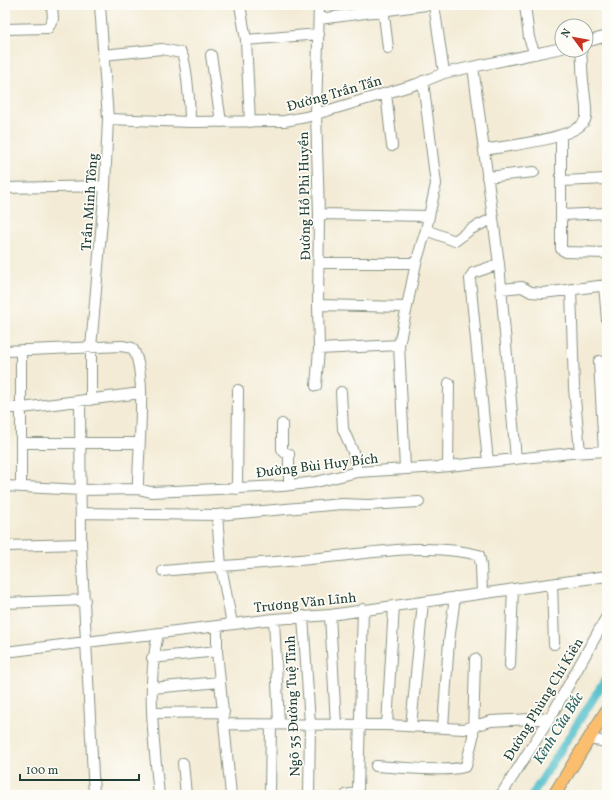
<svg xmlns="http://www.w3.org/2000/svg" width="612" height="800" font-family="Vollkorn,serif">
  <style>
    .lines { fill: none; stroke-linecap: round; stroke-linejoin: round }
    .canal { stroke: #52bfcb; stroke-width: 8 }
    .minor-casing { stroke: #899484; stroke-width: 12 }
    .major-casing { stroke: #899484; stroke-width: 14 }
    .minor { stroke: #fff; stroke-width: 10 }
    .major { stroke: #fbbd6e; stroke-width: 12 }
    .labels { text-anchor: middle; stroke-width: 3.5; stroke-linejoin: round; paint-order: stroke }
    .street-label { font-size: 14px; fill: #1f3d34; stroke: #fdfcf7 }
    .water-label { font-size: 15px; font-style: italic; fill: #2e6461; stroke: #fdfcf7 }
  </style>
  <rect width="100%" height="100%" fill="#fdfcf7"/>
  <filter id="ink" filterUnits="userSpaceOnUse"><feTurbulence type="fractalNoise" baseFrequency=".025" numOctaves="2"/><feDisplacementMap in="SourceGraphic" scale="8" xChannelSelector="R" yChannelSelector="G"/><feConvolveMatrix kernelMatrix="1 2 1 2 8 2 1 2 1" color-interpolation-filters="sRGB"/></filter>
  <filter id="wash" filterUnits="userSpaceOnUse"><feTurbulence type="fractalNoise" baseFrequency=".012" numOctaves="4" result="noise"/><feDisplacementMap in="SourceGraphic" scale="16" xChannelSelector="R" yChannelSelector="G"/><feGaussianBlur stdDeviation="0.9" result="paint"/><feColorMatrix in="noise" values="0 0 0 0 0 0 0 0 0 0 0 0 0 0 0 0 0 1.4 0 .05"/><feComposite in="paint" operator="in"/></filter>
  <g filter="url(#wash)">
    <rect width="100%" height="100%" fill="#f3ebd5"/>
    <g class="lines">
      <path class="canal" d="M532,795L607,677"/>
    </g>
  </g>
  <g filter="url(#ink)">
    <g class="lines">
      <defs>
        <path id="minor" d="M240,5L246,40L250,122
          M434,5L444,73
          M525,5L529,38L535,54
          M383,7L388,48
          M319,19L426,5
          M5,29L48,28L53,19L52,5
          M246,40L319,34
          M586,42L607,36
          M103,55L162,49L181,53C187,60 190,110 190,122
          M211,55L221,122
          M473,67L499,264L516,459
          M386,93L392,146
          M108,119L190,122L284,121L306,117L417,84L444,73L562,48
          M561,136V249L566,252L607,253
          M484,150C504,146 583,139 586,117C587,106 584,92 583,81C582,71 582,60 581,50
          M487,177L534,172
          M562,181L607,179
          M5,188L105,186
          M319,214L429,216
          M562,215L607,213
          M426,230L455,241L471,229L492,219
          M319,263H416
          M604,285L607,320
          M501,289L522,287L531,292L543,293L607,285
          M571,289L574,388L580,452
          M318,305L406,307
          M319,349L399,345
          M21,350V487
          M5,351L122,346L132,348C149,370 137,458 138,489
          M599,361L604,452
          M316,386L319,349L318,305L319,214L316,113L319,5
          M341,392L343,429L353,452L357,472
          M91,400V348L105,186L108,119L100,5
          M80,402L81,544L94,795
          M5,408H22L141,393
          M282,424V449L284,452L289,454V485
          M22,443H140
          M488,462L470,279L473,273L499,264
          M448,466L449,383
          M405,469L399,345L416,263L426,230L436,184L423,81
          M5,486L81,490L138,489L151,492L282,486L316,482L357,472L439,467L571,453L607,451
          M237,489L238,390
          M81,513L217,515L342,504L368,505L419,502
          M217,515L221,566L232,624
          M5,546L81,544
          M163,571C216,566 269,563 321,558C373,553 426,542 479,555L481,565L482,593
          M552,584L554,644
          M5,603L85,600
          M330,615L336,725
          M303,616L310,724L309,795
          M274,619L279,724
          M217,627V651L231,795
          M158,634C146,686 154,742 159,795
          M5,652L274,619L330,615L607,576
          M152,658L217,651
          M510,665L513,589
          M152,688L220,682
          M153,713L224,712
          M224,724L387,725L464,729L491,721L550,718
          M387,725L394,606
          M411,726L423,602
          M443,727L449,641L455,597
          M589,739L607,742
          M183,763L186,795
          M376,766C393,767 454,773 466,766L473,737L475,659
          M270,795L271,725
          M346,795L356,793L358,789L363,609
          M501,795L550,718L607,616"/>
        <path id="major" d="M554,795L607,710"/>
      </defs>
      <use href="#minor" class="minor-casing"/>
      <use href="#major" class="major-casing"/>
      <use href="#minor" class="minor"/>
      <use href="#major" class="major"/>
    </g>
  </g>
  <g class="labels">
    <g class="street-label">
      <text transform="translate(334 93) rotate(-16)" y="5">Đường Trần Tấn</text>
      <text transform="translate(304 196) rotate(-91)" y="5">Đường Hồ Phi Huyền</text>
      <text transform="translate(89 202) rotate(-86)" y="5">Trần Minh Tông</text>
      <text transform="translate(317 465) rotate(-7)" y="5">Đường Bùi Huy Bích</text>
      <text transform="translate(305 602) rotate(-6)" y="5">Trương Văn Lĩnh</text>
      <text transform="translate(543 699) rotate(-59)" y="5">Đường Phùng Chí Kiên</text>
      <text transform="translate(292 706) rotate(-92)" y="5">Ngõ 35 Đường Tuệ Tĩnh</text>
    </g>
    <g class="water-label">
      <text transform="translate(558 728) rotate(-58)" y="5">Kênh Cửa Bắc</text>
    </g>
  </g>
  <rect width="612" height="800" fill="none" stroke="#fdfcf7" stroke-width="20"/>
  <g transform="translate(574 38) rotate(302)"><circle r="19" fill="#fdfcf7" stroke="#a4b0a9"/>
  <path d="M0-3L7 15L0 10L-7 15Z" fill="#c8321e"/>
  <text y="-6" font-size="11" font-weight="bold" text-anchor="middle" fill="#1f3d34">N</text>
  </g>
  <path d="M20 774v6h119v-6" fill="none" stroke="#1f3d34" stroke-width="2"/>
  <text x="26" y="774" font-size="12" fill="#1f3d34" stroke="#fdfcf7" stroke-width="3" paint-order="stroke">100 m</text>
</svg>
